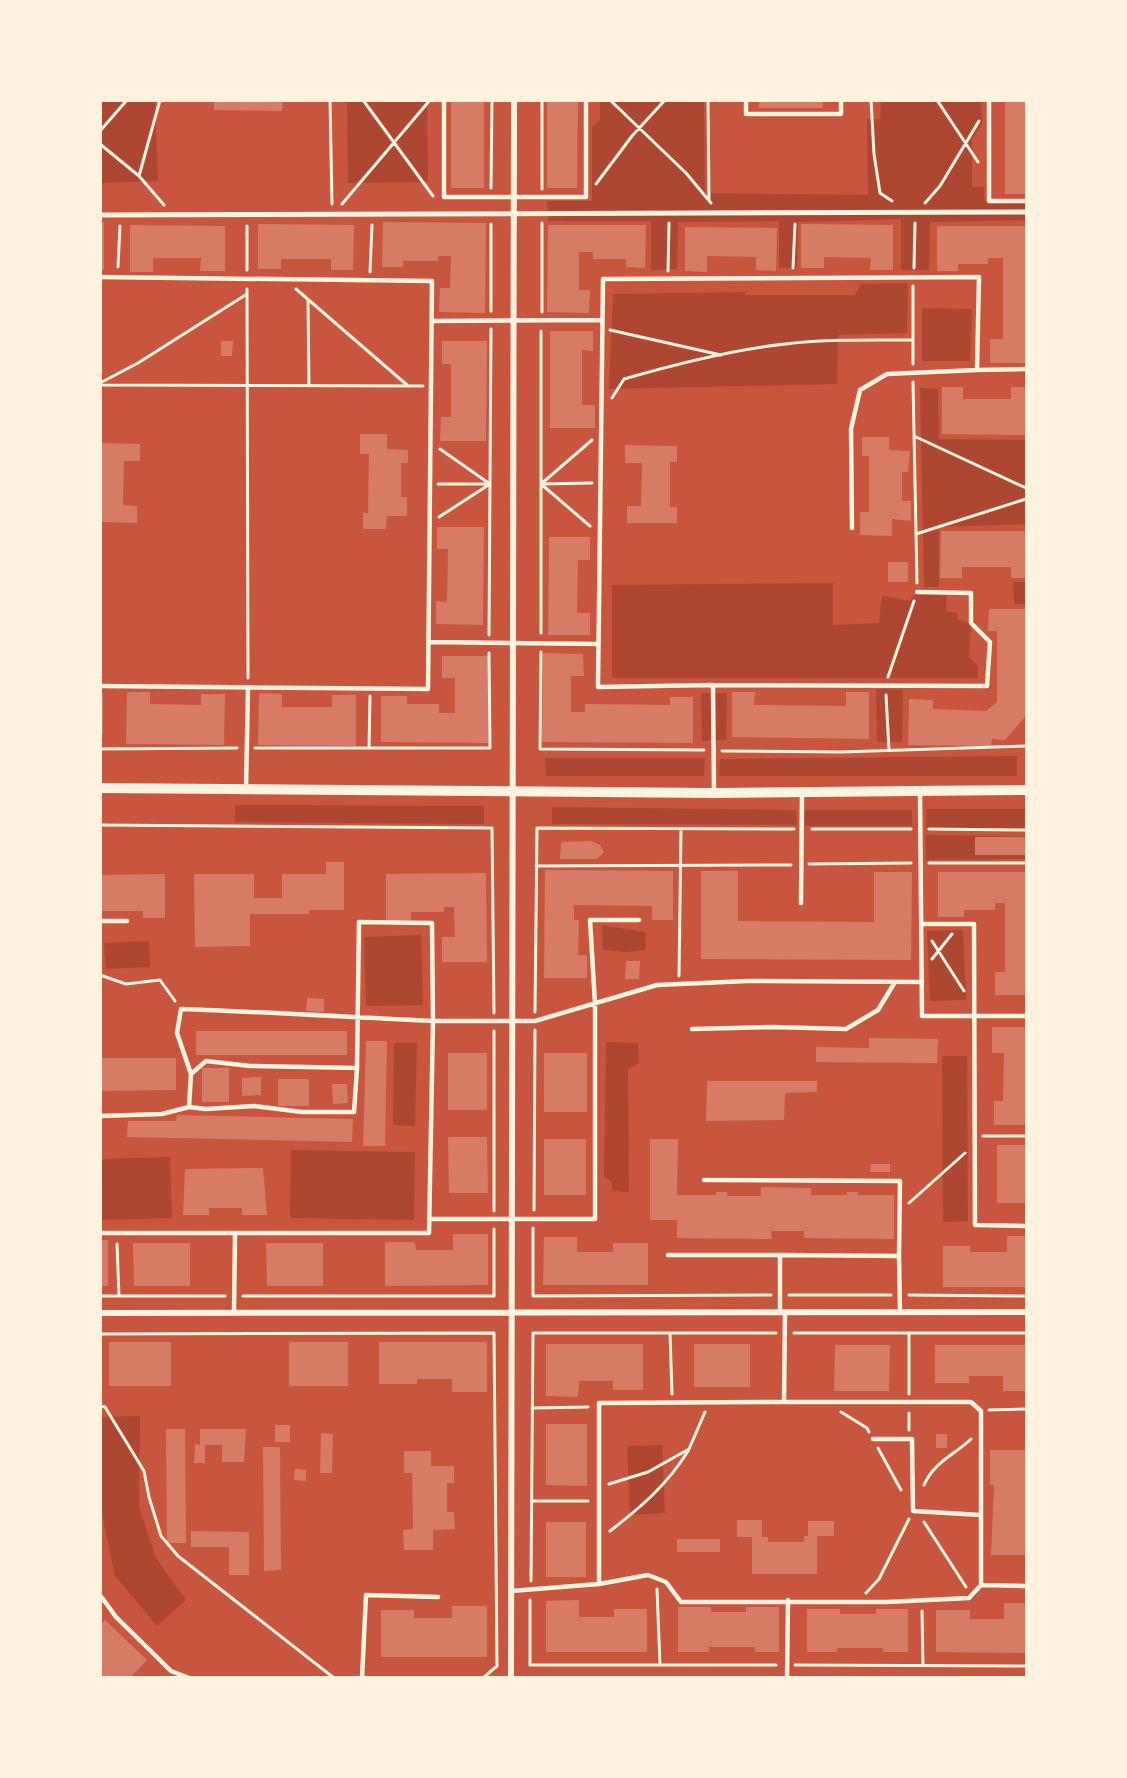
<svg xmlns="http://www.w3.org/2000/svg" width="1127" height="1778" font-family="'Source Sans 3',sans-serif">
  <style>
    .green { fill: #ae4732 }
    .building { fill: #d67c66 }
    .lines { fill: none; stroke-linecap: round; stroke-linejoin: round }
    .path { stroke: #fff3e0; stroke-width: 3 }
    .service { stroke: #fff3e0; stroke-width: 4.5 }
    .pedestrian { stroke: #fff3e0; stroke-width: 5 }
    .minor { stroke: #fff3e0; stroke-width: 6 }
    .tertiary { stroke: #fff3e0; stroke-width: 10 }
  </style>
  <rect width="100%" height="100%" fill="#c8553d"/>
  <path class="green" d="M981,100L982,124L972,139V187H984V201L1026,203V220L930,222L929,270H901V219L798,222L797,268H779V221L678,222L677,269L651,270V221H548L547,201H592V127L600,120V101H704L705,193L868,195L867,119H880L881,101Z
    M100,101H155L158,181L101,183Z
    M347,101H427L428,182L348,183Z
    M908,283L907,333L838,335L837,384L609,389L613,294L745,292V295H855L861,284Z
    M922,308L972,309L970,361H922Z
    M920,388L938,389L939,439L1026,440V524L939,527V587H924Z
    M1013,582H1026V604H1014Z
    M833,583V625L879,623L882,595L909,601L917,592L947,593L946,611L957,613L958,620L971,623L969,657L978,666V678H612V585Z
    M876,689L903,690L902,742H877Z
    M701,693H727L726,740L702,741Z
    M1017,756V776H719L720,759Z
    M545,758H705L704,776H546Z
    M235,805L484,806V824L235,822Z
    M552,807L796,810L797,825L552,824Z
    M926,809H1026V828H926Z
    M805,810H912V826H805Z
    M926,835L1026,836V859L926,860Z
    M602,925L645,932L646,950L626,952L603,950Z
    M963,930L966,1000L930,1001L927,931Z
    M421,935L423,1005L366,1006L364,937Z
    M149,941L150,967L106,969L104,943Z
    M606,1042L638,1043L639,1063L628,1069L629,1192L613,1191L611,1181L604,1177Z
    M394,1043H417L415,1126L393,1125Z
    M942,1056H967L968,1221L943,1222Z
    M291,1150L415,1152L414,1220L290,1218Z
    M170,1157L172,1218L101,1220V1159Z
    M140,1416L139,1507L156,1558L186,1600L157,1626L115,1576L101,1510L100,1417Z
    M662,1445L665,1513L630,1515L627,1446Z"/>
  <path class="building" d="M214,100H283L282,111L214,110Z
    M451,100H484V188H451Z
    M547,100H578L577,188H547Z
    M759,100H823V108H759Z
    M1005,100H1026V194H1005Z
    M100,222H104V270H100Z
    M383,222L486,223L485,313L439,312L440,288H450L451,256H438V261H403V267H382Z
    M258,224L354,225L353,270H331V259H281V269H258Z
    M801,224L893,225V270H870L871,258L824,257V268H801Z
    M130,225L225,226V271H200L201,258H153V272H130Z
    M548,225H646L645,268L626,267V259H593V252H579V290H590L589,313L547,312Z
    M937,226H1026V363H990V339H1003V258H988V264H958V271H937Z
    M685,227L777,228L776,271L756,270V257L707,256V272L685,271Z
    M550,331H593V351L582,350V405H595V428H550Z
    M221,341H233L232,356H221Z
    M442,341H487L486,441H440L441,417H451V364H442Z
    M942,387H963V399H1011V387H1026V435L942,434Z
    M360,434H387V449L408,450V463H401V497H407V516H387L386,529H363V513H368L369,454H360Z
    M862,437H889V450L910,451L908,472H902V501H911V521L892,519V536L860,535V512H869V456H862Z
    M100,443L140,444V461H124L123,505L137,506V523L100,522Z
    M625,445L677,446V462H670V507H677V523H627V506H641L642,463H625Z
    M437,527H484L483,625L436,624V601L447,602L448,549H437Z
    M941,531H1026V578H1011V567H962V578H940Z
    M549,537H590V560H578L577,613H590V635H548Z
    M888,562H908V582H888Z
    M989,609H1026L1025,717L1005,740L992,739L991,746L908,745L909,699L933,700V709L986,711L997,702V631H988Z
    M543,653L583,654L584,676H571V712H585V704L670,705V697H693V743L542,742Z
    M442,656H488V743L381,742V696H407V704H439V713H455V678H442Z
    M127,692H150V704L201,705V694H225L224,745L126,744Z
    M732,692H755L754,705L846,706V692H869V739L732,737Z
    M100,693H103V734H100Z
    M259,693L282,694V707H332V695H356V746L258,745Z
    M975,837H1025V855H975Z
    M591,841L600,845L604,852L597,859H560L561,842Z
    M326,862H344V910H309V914H250V946L195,947L194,874H254V898H282V874H326Z
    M545,870L673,871V920H652V906L574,905V920H579L578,955H587V978H544Z
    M701,871H738V921L874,922V872H912L911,960L701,959Z
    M938,872H1026V995H995V972H1005V903H995V910H964V917H938Z
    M486,873L487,962H442V937H455L454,907H444V912H411V920H386V874Z
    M165,874V918H143V911H100V875Z
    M626,961H640L639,979H625Z
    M307,998L324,999V1012L306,1011Z
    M992,1027H1026V1125H994V1101H1003L1004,1053H992Z
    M196,1031H347V1055H196Z
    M869,1038L938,1039L937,1063L816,1062V1047L869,1048Z
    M366,1041H387L385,1146H363Z
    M448,1053H487V1110H448Z
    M544,1053H587V1112H544Z
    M100,1058H176V1090L100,1091Z
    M202,1068H229V1102H202Z
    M261,1077V1095L242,1096V1078Z
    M278,1079H309V1106H278Z
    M707,1081H817V1092L785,1093L784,1120L706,1121Z
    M332,1084H347L348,1103L333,1104Z
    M177,1115L353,1119L352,1142L127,1137L128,1121H176Z
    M448,1137H487L488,1193H449Z
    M544,1139H586V1195H544Z
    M650,1139H678L677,1195H716V1192H727V1196H761V1187L811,1188V1195H847V1192H858V1195H894V1239L804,1238V1231H771L772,1239L677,1238V1220H650Z
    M997,1145H1026V1203H997Z
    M871,1164H890V1172H870Z
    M263,1168L267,1215H242V1208H209V1215H183L185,1169Z
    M453,1234H488V1285L385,1286V1242H415L416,1250H453Z
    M1007,1236H1026V1287H943V1246H970V1252H1007Z
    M544,1237H577V1252H613V1243H648V1285H543Z
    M100,1240H108V1286H100Z
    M133,1243H190V1286H134Z
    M266,1243H323V1286H267Z
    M109,1342H171V1386H109Z
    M289,1342H348V1386H289Z
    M379,1342H487V1392H452V1379H417V1384H379Z
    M546,1344H643V1390H613V1381H579L578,1397L546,1396Z
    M694,1344H750V1387H694Z
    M835,1345H890L889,1391H834Z
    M935,1345H1026V1391H1003V1376H969V1383H935Z
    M546,1424H587V1486L546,1485Z
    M275,1425H290V1442H275Z
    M166,1429H185L186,1543H167Z
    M200,1429H246L244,1462H222V1445H205V1463H194L195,1444L200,1445Z
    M321,1433L333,1434L332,1473H320Z
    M936,1434H947V1448H936Z
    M263,1447H280L281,1570L264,1571Z
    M990,1450H1026V1555H991L994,1485H990Z
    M404,1451H431V1466H454V1483H447V1512H454L455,1529L433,1530V1550H404L403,1530L413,1529L412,1473H404Z
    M295,1469L306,1470V1481L294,1480Z
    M737,1520H762V1537H768V1542H804V1536H808V1521H834V1536H817V1574H752V1537H737Z
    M546,1522H586V1577H546Z
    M191,1531L249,1532V1575H229V1547H191Z
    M677,1539H720V1552H677Z
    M579,1600V1617H614V1609H647V1652H546V1601Z
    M1004,1603H1026V1653L936,1652V1610H970V1619H1004Z
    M452,1606H487V1657H381V1610H414V1618H452Z
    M678,1607H711V1612H746V1607H779V1652H755V1647H709V1652H678Z
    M807,1609H840V1614H876V1609H908V1652H883V1648H837V1652H807Z
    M105,1620L147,1660L130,1678H103L100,1675V1625Z"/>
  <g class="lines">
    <path class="path" d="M330,100L332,204
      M363,100L433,196
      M610,100L686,173L711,203
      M708,100L709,201
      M871,100L874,154L880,193L892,201
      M937,100L978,162
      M100,131L127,100
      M100,144L139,176L164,205
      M139,176L160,100
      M596,184L632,136L665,100
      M491,188L492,100
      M542,189V100
      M925,203L940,186L979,121
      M342,204L430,100
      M118,267L120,226
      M793,268L795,224
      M914,268L915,223
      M247,270V226
      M668,271L669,223
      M370,272L372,225
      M247,289L248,678
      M296,289L407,385
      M308,300L309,386
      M491,311V224
      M542,312V223
      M610,330L721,355
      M913,364V286
      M913,382L917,583
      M100,383L138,363L247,294
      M100,385L423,386
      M612,398L624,379C676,364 731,350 785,344C828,339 871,340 913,340
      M914,436L1026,488
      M440,449L490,484
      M438,484H488
      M541,484L592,440
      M541,484L590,526
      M542,484L592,483
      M439,517L490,484
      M916,534L1026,499
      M541,633V331
      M489,635L491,329
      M541,652L540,749L704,750
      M888,677L914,601
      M886,695L889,750
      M255,748H490L489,653
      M369,748L370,696
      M100,749L237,748
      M722,751L841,752L1026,746
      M100,825L492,828L494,1013
      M812,829H911
      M929,829L1026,830
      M929,863H1026
      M809,864L911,863
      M536,866L791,865
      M932,941L964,991
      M932,959L952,934
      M100,975L126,984L160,980L175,1001
      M679,976L681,829
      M535,1012L537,828L794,829
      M494,1031V1211
      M983,1136H1026
      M909,1203L965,1153
      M534,1210L535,1030
      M533,1228V1296L771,1295
      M117,1244L119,1296
      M789,1295H891
      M909,1295L1026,1296
      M100,1296H225
      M243,1296H494V1229
      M670,1333L672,1394
      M794,1333H1026
      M100,1334L494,1333L497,1666L483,1678
      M909,1394V1333
      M100,1406L105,1407L144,1471L149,1497L161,1536L178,1556L334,1678
      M532,1408L588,1407
      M989,1410L1026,1409
      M841,1412L867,1428L869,1432
      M909,1430V1413
      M878,1448L901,1490
      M609,1484L648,1472L689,1449L705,1412
      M924,1485C934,1462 953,1456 971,1439
      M532,1501H588
      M924,1522L966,1587
      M610,1531C641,1507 667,1485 688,1451
      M531,1581L533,1333H776
      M657,1589L660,1665
      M866,1593L879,1579L909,1519
      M530,1600V1665H776
      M922,1611L923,1666
      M795,1665L1026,1666"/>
    <path class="service" d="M444,100V197H586V100
      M746,100V114H841V100
      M989,100V201H1026
      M100,277L432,281L428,689L100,686
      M432,321L602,320
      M852,528L851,429L860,390L887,374L977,370
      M429,642L598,644
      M713,685L598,687L603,279L979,277L977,370L1026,369
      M246,789L248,687
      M920,792L922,1016H1026
      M714,793L713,685L987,686L990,642L971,623V593L917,592
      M801,903L802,793
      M100,921H127
      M921,924H974L975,1225L1026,1226
      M692,1029L773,1027L846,1029L878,1010L895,982
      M191,1074L177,1033L181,1009C265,1012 349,1017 433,1021L432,923L359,922L357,1068L250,1066L206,1061L191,1074L189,1107L206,1109L254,1106L302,1112H354L357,1068
      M100,1116L162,1114L189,1107
      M704,1180L900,1181L899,1256L780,1255V1312
      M429,1219H595V1004L590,920H639
      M100,1233H429L433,1021H535L657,985L748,981L922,982
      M668,1255H780
      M899,1256L900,1312
      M785,1312L784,1402H971L981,1411V1585L1026,1586
      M234,1313L235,1233
      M784,1402L599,1403V1584L648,1575L666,1582L681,1602H887L969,1598L981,1585
      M873,1439H912L913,1511L981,1515
      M511,1591L599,1584
      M100,1595L116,1617L171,1671L189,1678
      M362,1678L366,1595L438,1597
      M787,1678L788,1600"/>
    <path class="pedestrian" d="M100,215L1026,212"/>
    <path class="minor" d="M100,1313L1026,1312
      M511,1678L514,100"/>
    <path class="tertiary" d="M100,788L714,793L1026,790"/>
  </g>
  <rect width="1127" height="1778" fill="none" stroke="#fff3e0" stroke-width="204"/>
</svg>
